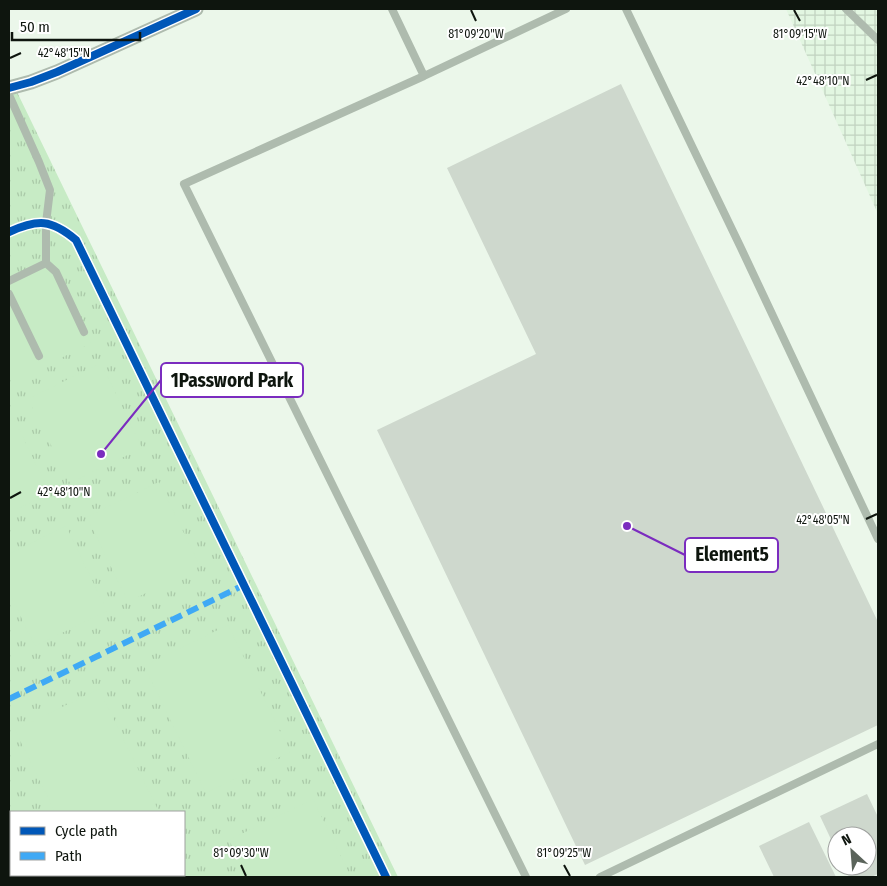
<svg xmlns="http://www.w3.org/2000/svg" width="887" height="886" font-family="'Fira Sans Condensed',sans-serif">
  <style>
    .industrial { fill: url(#industrial-grid) }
    .park { fill: url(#park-tufts); fill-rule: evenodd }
    .garden { fill: #c7ebc5 }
    .building { fill: #ced8cd }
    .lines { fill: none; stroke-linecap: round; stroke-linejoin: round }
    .service { stroke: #aebbae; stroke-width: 8 }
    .minor { stroke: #aebbae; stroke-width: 15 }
    .quiet { stroke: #3fa9f5; stroke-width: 6; stroke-dasharray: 12 6; stroke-linecap: butt }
    .cycleway-casing { stroke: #fff; stroke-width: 11 }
    .cycleway { stroke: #0057b8; stroke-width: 8 }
    .ticks { fill: none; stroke: #0e150e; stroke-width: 2 }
    .ticks-label { font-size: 12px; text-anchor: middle; fill: #0e150e; stroke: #fff; stroke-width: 4; stroke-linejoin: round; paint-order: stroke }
    .leader { fill: none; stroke: #7b2cbf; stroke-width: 2 }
    .callout-dot { fill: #7b2cbf; stroke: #fff; stroke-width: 2 }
    .callout { fill: #fff; stroke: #7b2cbf; stroke-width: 2 }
    .callout-label { font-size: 19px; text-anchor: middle; font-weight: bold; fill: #0e150e }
  </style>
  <defs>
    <pattern id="industrial-grid" width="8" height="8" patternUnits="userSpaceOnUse" patternTransform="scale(1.25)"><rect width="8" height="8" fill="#e2f6e1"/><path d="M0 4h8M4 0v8" fill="none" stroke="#c1d2c0"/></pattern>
    <pattern id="park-tufts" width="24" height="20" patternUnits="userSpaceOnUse" patternTransform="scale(1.25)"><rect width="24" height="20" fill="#c7ebc5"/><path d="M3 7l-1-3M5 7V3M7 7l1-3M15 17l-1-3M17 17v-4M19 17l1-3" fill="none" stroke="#aac9a8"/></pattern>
  </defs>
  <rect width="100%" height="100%" fill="#ebf7ea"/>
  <path class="industrial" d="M786,9H878V214Z"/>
  <path class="park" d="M17,92L398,877H9V95ZM11,812H184V875H11Z"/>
  <path class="garden" d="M50,259L91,343L19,379L9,359V279Z
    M101,363L142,448L70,483L28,399Z
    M9,409L50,493L9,513Z
    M159,482L200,566L128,602L87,517Z
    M66,526L107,611L35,646L9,592V554Z
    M228,625L290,752L206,793L144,666Z
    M99,689L159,812H55L15,730Z
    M313,799L351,877H247L229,840Z
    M9,834L11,839V875H29L30,877H9Z
    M184,864L191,877H158L163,875H184Z"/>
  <path class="building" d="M621,84L878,622V725L585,865L377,430L536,354L447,168Z
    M867,794L878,817V874L871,877H849L844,866H867V836H837V852L820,816Z
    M809,822L836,877H774L759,846Z"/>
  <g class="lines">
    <path class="service" d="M392,9L424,76L184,184L526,877
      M626,9L741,248L878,539
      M846,9L878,40
      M424,76L566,9
      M9,95L39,162L50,190L46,223V263L9,281
      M46,263L56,272L84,332
      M9,294L39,356
      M600,877L878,744"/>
    <path class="minor" d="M9,88L31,82L57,72L196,9"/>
    <path class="quiet" d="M9,699L244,585"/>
    <defs>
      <path id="cycleway" d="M9,88L31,82L57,72L196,9
        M9,232C38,219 51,219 76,240L386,877"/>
    </defs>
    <use href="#cycleway" class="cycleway-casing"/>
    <use href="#cycleway" class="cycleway"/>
  </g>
  <path class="ticks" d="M471,10L476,21M794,10L800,21M10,58L21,53M866,80L877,75M10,498L21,492M866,519L877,514M241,865L246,876M564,865L570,876"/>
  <g class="ticks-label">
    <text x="476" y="38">81°09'20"W</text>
    <text x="800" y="38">81°09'15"W</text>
    <text x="64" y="57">42°48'15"N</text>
    <text x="823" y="85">42°48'10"N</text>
    <text x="64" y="496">42°48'10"N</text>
    <text x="823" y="524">42°48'05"N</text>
    <text x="241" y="857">81°09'30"W</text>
    <text x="564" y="857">81°09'25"W</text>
  </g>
  <path class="leader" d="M101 454L161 380M627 526L685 555"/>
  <g class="callout-dot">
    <circle cx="101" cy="454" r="5"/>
    <circle cx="627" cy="526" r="5"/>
  </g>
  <g class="callout">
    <rect x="161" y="363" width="142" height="34" rx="5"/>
    <rect x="685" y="538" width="93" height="34" rx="5"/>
  </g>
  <g class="callout-label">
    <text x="232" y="387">1Password Park</text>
    <text x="732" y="561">Element5</text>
  </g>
  <rect width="887" height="886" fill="none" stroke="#0e150e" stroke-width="20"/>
  <rect x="10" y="811" width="175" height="65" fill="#ffffff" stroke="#9fa19f"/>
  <rect x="20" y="827" width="25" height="8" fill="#0057b8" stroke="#9fa19f"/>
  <text x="55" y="836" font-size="15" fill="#0e150e">Cycle path</text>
  <rect x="20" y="852" width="25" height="8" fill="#3fa9f5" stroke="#9fa19f"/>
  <text x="55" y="861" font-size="15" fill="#0e150e">Path</text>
  <g transform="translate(852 851) rotate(334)"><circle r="24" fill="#ffffff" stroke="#9fa19f"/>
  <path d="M0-4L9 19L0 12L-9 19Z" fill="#5b645b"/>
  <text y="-8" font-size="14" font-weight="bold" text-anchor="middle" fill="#0e150e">N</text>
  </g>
  <path d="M12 32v8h128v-8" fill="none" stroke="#0e150e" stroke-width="2.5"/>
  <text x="20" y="32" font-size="15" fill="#0e150e" stroke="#ffffff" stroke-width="4" paint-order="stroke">50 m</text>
</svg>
